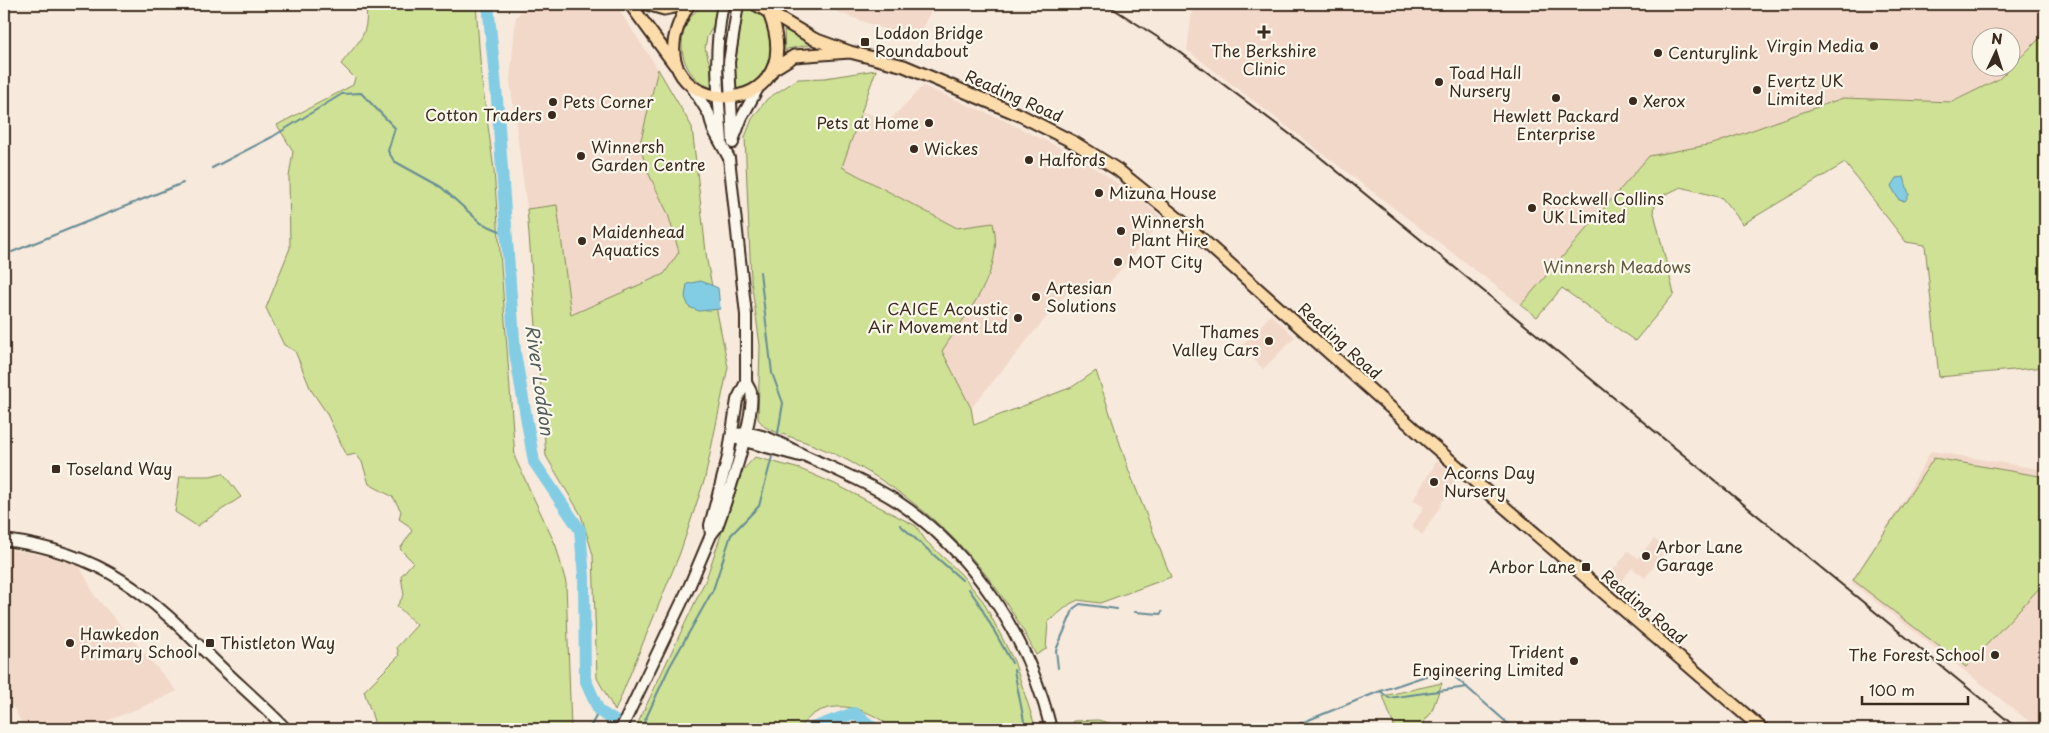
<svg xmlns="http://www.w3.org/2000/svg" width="2049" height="733" font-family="'Playpen Sans',sans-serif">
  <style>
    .built { fill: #f2d8c8 }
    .green { fill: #cee195; stroke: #84865a }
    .water { fill: #83cde4; stroke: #668c95 }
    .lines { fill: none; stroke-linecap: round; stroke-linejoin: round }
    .stream { stroke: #668c95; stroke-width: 2 }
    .river { stroke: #83cde4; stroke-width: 12 }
    .secondary-casing { stroke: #3b2a1e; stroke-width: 14 }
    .primary-casing { stroke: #3b2a1e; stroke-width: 15 }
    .secondary { stroke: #fbf7ec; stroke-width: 10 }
    .primary { stroke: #fddcac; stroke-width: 11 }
    .rail { stroke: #3b2a1e; stroke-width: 2 }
    .poi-dot { fill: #3b2a1e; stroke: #fbf7ec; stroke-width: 2 }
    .labels { text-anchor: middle; stroke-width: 4.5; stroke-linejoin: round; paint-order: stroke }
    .poi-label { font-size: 16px; fill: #3b2a1e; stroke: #fbf7ec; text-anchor: start }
    .street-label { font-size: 16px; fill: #3b2a1e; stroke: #fbf7ec }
    .park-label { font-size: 16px; fill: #60583c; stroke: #fbf7ec }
    .water-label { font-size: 18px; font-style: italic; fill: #515b59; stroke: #fbf7ec }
  </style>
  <rect width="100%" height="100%" fill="#f7e9dc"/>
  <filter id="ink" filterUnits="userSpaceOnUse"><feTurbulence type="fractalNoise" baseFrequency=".02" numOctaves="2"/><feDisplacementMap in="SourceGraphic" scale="10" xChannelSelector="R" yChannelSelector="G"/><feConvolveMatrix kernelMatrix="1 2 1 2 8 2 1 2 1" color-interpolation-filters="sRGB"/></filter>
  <g filter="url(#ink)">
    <path class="built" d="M528,4H615L658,69L640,144L646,168L668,214L679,252L664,274L571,315L557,205L527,209L510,80L516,17Z
      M822,4H935L915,40L837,12Z
      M1193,4H2045V33L2012,67V38H1982V68H2011L1999,79L1952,102L1843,98L1713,144L1649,156L1521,305L1187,50Z
      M923,86L1001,119L1077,156L1138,197L1163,219L1105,288L1095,286L1067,292L971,408L941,351L989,279L957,228L842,167L861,111L889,121Z
      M1271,315L1295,337L1263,369L1241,346Z
      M1931,451L2045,470V729H2039L1851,582L1904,500Z
      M1437,461L1457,479L1422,535L1412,526L1424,507L1413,500Z
      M1654,539L1662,545V556L1645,578L1632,568L1615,589L1606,581L1628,551L1638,558Z
      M4,548L62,559L79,565L95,596L177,691L152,703L86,729H25L4,691Z"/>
    <path class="green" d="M364,4H476L481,74L494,170L515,458L556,546L566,583L571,729H369L374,721L364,691L399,656L397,647L417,625L397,606L404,595L401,576L413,562L400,549L412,531L408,525L399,519L401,511L393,497L369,484L362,462L356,454L347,456L326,412L311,390L295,351L284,345L266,308L290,248L289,177L293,151L277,125L353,85L355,78L341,64C359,40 369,37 366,5Z
      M706,4H720L717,19L707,37L705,48L714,78L713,88C675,77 671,22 706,4Z
      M744,4C780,8 784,81 734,90V73Z
      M784,26L815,44L787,49L785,55Z
      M2045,33V367L1939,377L1925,245L1906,242L1845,163L1743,224L1722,198L1681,187L1662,196L1653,209L1674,294L1635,341L1562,288L1537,317L1521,305L1649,156L1713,144L1843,98L1952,102L1999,79Z
      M658,69L692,127L707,261L728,367L705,478L680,553L615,711L597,678L593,555L581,515L546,456L527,209L557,205L571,315L664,274L679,252L668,214L646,168L640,144Z
      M876,70L842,167L957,228L993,223C1006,271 966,313 942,351L971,408L974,425L1072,387L1096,371L1129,471L1171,577L1100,603L1078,600L1070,604L1048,622L1046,649L1036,655C995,570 930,504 847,460C824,448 797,439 773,431L765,427L758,419L760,345L751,280L745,137L752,119L767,99L798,79L825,78Z
      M755,457L800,469L835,484L916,526L926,541L961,574L983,601L1014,661L1036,729H893C872,710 838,698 812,715C807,719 802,725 798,729H644L637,725L706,579L743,470Z
      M1934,458L2045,477V582L1966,667L1853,580Z
      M223,473L241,497L197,526L175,512L180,476H210Z
      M1442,683L1431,713L1418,729H1395L1383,696Z
      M1098,720L1131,729H1074L1073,721Z"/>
    <path class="water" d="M1904,177L1909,195L1905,201L1899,200L1891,186L1896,178Z
      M701,281L718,288L720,309L699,311L689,307L685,297L687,284Z"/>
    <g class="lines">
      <path class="stream" d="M212,168L272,137L342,94L361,93L395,128L388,151L394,161L441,187L481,223L507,234
        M12,252L183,183
        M760,272L772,373L783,403L777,439
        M900,525L962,580
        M969,589L978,602L1012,663
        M1135,612L1160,614L1162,612
        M1058,668L1056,650L1074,608L1080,604L1117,609
        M1014,670L1024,721
        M1380,691L1389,698L1467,687
        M1080,725L1081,729
        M589,729L599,711
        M641,729L669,668L713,590L731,535L759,506L773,453
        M1286,729L1378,692L1446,669L1514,729"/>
      <path class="river" d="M488,4L497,99L515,353L534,462L580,530L584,577L585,679L599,711L628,729
        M810,729L854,713L875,729"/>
      <defs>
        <path id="secondary" d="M692,87L709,114L713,129L729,158L746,315V382L737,400L728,457L710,525L711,535
          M734,138L742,117L758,88
          M722,141C718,92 713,54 723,4
          M733,143L729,62L738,4
          M732,435C759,427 787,448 810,458C839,471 868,483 895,500C974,552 1029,638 1051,729
          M737,439L800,456
          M4,540C109,553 151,598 223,669C244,689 266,708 286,729
          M621,729L689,587L711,535L717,527C726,502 756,414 751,392C750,389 747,385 746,382"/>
        <path id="primary" d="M630,4L675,65
          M647,4L664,9L688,4
          M689,4C619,118 817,134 769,13
          M755,4L814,39L850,52L904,66L1020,115L1075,143L1118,170L1185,224L1429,442L1762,729
          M773,69L794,56L850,52"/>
      </defs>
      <use href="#secondary" class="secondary-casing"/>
      <use href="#primary" class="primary-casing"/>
      <use href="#secondary" class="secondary"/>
      <use href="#primary" class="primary"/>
      <path class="rail" d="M1106,4L1176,49L1315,153L2018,729"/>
    </g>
  </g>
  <g class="poi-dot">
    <path d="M1261.5 24.5h5v5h5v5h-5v5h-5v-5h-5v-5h5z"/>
    <rect x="860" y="37" width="10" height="10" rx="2.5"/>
    <circle cx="1874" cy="46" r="5"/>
    <circle cx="1658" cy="53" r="5"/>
    <circle cx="1439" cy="82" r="5"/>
    <circle cx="1757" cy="90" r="5"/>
    <circle cx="1556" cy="98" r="5"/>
    <circle cx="1633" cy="101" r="5"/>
    <circle cx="553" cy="102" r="5"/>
    <circle cx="552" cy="115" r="5"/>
    <circle cx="929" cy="123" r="5"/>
    <circle cx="914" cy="149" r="5"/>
    <circle cx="581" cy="156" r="5"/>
    <circle cx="1029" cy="160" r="5"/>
    <circle cx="1099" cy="193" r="5"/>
    <circle cx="1532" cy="208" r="5"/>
    <circle cx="1121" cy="231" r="5"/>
    <circle cx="582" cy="241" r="5"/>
    <circle cx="1118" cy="262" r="5"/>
    <circle cx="1036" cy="297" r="5"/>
    <circle cx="1018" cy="318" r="5"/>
    <circle cx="1269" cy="341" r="5"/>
    <rect x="51" y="464" width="10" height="10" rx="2.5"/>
    <circle cx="1434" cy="482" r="5"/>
    <circle cx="1646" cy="556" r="5"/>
    <rect x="1581" y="562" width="10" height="10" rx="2.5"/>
    <circle cx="70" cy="643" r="5"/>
    <rect x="205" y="638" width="10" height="10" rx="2.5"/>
    <circle cx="1995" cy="655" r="5"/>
    <circle cx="1574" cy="661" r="5"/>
  </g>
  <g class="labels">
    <g class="poi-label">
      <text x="875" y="39">Loddon Bridge<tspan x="875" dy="18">Roundabout</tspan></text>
      <text x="1864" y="52" text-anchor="end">Virgin Media</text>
      <text x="1264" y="57" text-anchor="middle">The Berkshire<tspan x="1264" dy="18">Clinic</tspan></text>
      <text x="1668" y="59">Centurylink</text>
      <text x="1449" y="79">Toad Hall<tspan x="1449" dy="18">Nursery</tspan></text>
      <text x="1767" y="87">Evertz UK<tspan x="1767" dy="18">Limited</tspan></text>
      <text x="1643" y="107">Xerox</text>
      <text x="563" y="108">Pets Corner</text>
      <text x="542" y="121" text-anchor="end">Cotton Traders</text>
      <text x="1556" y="122" text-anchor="middle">Hewlett Packard<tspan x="1556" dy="18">Enterprise</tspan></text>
      <text x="919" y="129" text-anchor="end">Pets at Home</text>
      <text x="591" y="153">Winnersh<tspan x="591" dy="18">Garden Centre</tspan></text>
      <text x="924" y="155">Wickes</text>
      <text x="1039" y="166">Halfords</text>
      <text x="1109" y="199">Mizuna House</text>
      <text x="1542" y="205">Rockwell Collins<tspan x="1542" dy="18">UK Limited</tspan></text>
      <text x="1131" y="228">Winnersh<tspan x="1131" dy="18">Plant Hire</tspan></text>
      <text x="592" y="238">Maidenhead<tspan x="592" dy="18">Aquatics</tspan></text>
      <text x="1128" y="268">MOT City</text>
      <text x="1046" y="294">Artesian<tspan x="1046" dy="18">Solutions</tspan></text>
      <text x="1008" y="315" text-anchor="end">CAICE Acoustic<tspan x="1008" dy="18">Air Movement Ltd</tspan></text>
      <text x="1259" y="338" text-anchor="end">Thames<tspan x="1259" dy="18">Valley Cars</tspan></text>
      <text x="66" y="475">Toseland Way</text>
      <text x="1444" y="479">Acorns Day<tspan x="1444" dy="18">Nursery</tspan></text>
      <text x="1656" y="553">Arbor Lane<tspan x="1656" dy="18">Garage</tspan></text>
      <text x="1576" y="573" text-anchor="end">Arbor Lane</text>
      <text x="80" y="640">Hawkedon<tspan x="80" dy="18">Primary School</tspan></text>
      <text x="220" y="649">Thistleton Way</text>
      <text x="1564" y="658" text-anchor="end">Trident<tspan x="1564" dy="18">Engineering Limited</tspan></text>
      <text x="1985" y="661" text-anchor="end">The Forest School</text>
    </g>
    <g class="street-label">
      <text transform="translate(1014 96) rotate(24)" y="6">Reading Road</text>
      <text transform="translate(1340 341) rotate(42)" y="6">Reading Road</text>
      <text transform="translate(1644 607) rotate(40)" y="6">Reading Road</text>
    </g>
    <g class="park-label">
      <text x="1617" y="273">Winnersh Meadows</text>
    </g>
    <g class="water-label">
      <text transform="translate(539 380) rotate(82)" y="6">River Loddon</text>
    </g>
  </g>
  <rect width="2049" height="733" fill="none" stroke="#fbf7ec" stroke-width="20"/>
  <rect x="10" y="10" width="2029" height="713" fill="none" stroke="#3b2a1e" stroke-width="2" filter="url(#ink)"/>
  <g transform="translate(1996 52) rotate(4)"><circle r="24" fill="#fbf7ec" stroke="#aea59a"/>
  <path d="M0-4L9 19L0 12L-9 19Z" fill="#3b2a1e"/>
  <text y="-8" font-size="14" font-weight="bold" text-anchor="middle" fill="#3b2a1e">N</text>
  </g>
  <path d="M1862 696v8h106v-8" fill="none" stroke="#3b2a1e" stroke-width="2.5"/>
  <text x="1869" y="696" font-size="15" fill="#3b2a1e" stroke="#fbf7ec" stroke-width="4" paint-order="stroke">100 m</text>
</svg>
